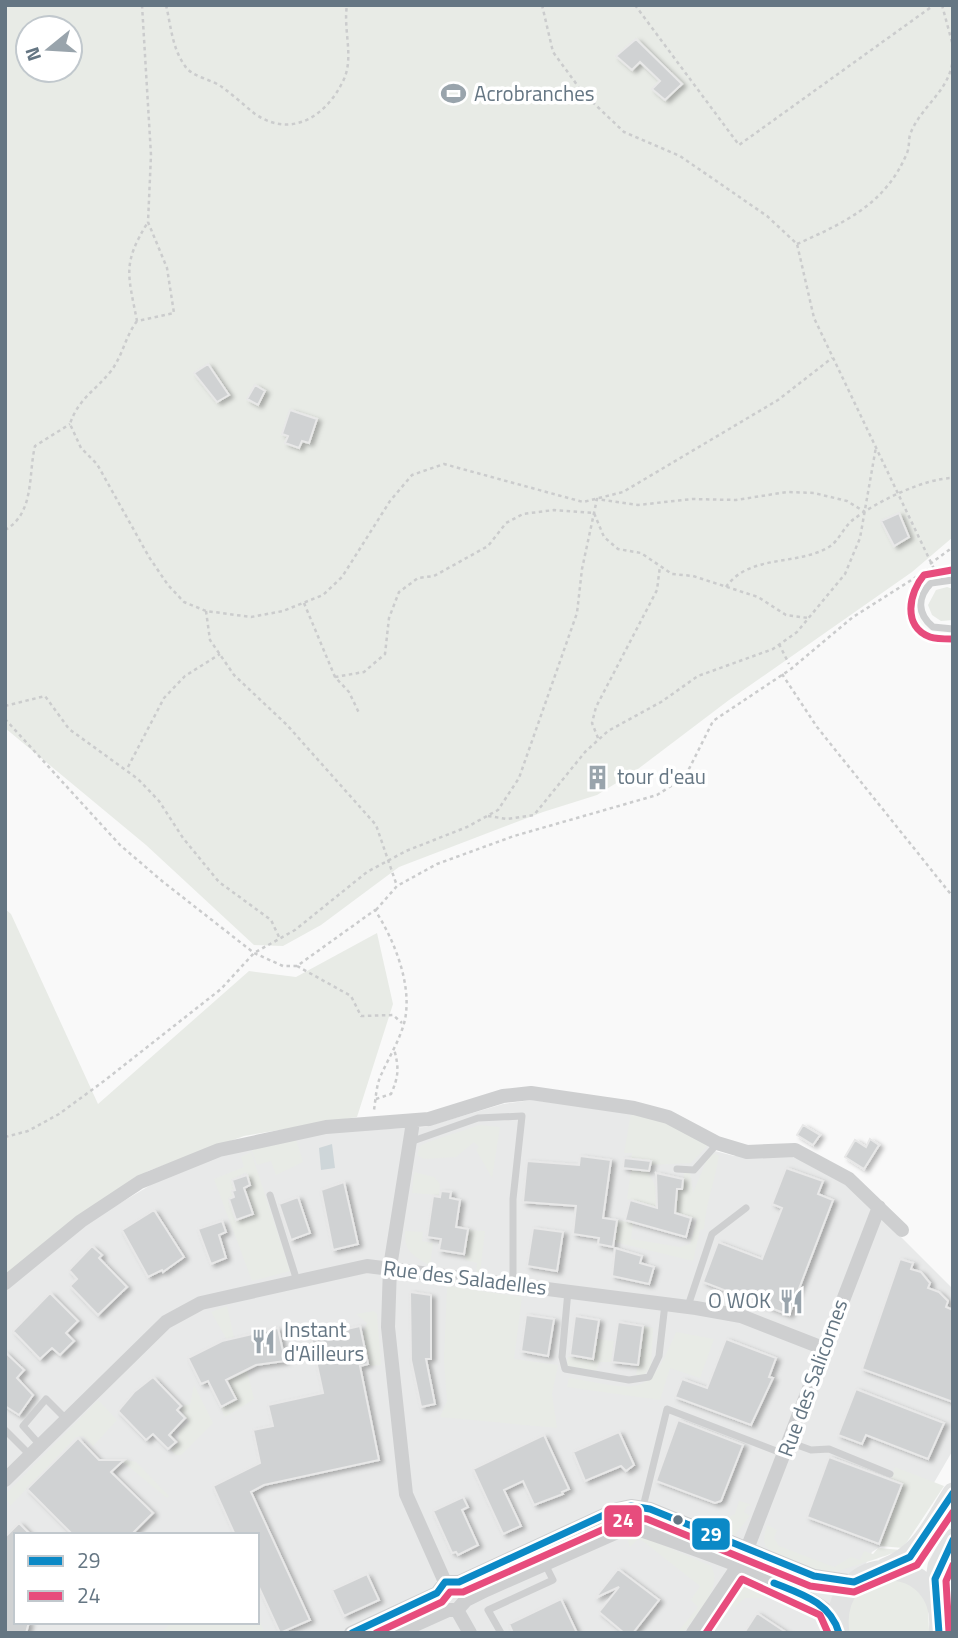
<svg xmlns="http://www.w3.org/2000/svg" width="958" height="1638" font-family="'Titillium Web',sans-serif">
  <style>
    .built { fill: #e8e9e9; fill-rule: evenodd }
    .green { fill: #e8ebe6; fill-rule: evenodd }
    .water { fill: #ced6d9 }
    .building { fill: #d0d2d3; stroke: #e8e8e8; stroke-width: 2; filter: url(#shadow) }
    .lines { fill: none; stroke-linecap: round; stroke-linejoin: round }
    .path { stroke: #cbcccd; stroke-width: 2.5; stroke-dasharray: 3.5 3.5; stroke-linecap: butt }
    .lane { stroke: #cecfd0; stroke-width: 7 }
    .street { stroke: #cecfd0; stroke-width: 14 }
    .primary { stroke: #e1e2e2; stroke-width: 21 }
    .bus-1-casing { stroke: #fff; stroke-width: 12 }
    .bus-2-casing { stroke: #fff; stroke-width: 12 }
    .bus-1 { stroke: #0b89c6; stroke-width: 7 }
    .bus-2 { stroke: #e74c7d; stroke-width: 7 }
    .bus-dot { fill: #657683; stroke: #fff; stroke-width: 2.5 }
    .labels { text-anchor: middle; stroke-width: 7; stroke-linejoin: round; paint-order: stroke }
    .poi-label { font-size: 21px; fill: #657683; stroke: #fff; text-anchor: start }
    .street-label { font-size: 21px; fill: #657683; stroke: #fff }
    .line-badge { stroke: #fff; stroke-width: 2.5 }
    .badge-label { font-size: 19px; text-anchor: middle; font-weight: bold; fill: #fff }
  </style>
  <defs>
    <filter id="shadow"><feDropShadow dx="4" dy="2.5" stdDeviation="2" flood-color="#0004"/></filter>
  </defs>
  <rect width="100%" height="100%" fill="#f9f9f9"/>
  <path class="built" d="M532,1100L642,1114L706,1143L715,1151L734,1156H790L827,1171L846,1182L953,1289V1450L906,1531L872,1552L830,1633H5V1288L83,1225L144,1189L163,1177L233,1151L326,1132L425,1127L503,1104ZM16,1535H257V1622H16Z
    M953,1556V1633H943L946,1568Z"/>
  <path class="green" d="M5,5H953V537L912,572L729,700L634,772L597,795L543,812L399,867L321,925L283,946L254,945L146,845L5,728ZM28,28H70V70H28Z
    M947,587L953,589V620L941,621L932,615L928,605L936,590Z
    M5,909L11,914L98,1104L249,971L296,977L377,933L393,1004L357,1117L244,1136L148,1171L78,1218L5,1277Z
    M631,1113L666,1123L709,1144L691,1163L651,1165V1160L631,1158L632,1153H624Z
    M480,1125L500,1127L492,1178L476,1150L479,1147L474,1142L456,1157L424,1159L417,1155L420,1146L428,1142Z
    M296,1139L303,1162L276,1175L271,1161L257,1165L251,1148Z
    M251,1152L290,1271L252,1281L214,1179L244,1167L241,1157ZM246,1172L251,1187L246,1189L254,1215L240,1220L235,1204L231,1205L229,1199L233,1197L231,1191L234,1190L231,1180Z
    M714,1154L719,1155C715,1181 706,1202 704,1229L700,1230L693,1261L615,1242L617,1220L633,1223L631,1239L680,1247L690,1244L697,1219L627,1199L631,1170L648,1171L655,1186L677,1198L678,1189L682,1190L684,1173H690L693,1193L708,1157Z
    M414,1172L434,1177L440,1184L439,1195L412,1193Z
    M468,1230L485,1231L480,1273L476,1272L477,1263L465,1260Z
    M405,1231L423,1232L422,1241L433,1243L430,1266C413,1255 404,1252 405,1231Z
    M447,1286L522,1297L514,1359L558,1365L552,1394L557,1428L440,1417L447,1401L444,1360Z
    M227,1306L234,1338L227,1340L211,1312Z
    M374,1311L377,1314L381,1365L370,1366L363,1334L367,1323L356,1314Z
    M644,1326L653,1328L651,1367L644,1375H636Z
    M676,1332L714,1339L700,1378L670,1368L660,1400L567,1387L569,1378C637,1388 647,1403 676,1332Z
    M597,1339L614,1341L612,1362H599L596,1371L566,1366L568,1357L594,1360Z
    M242,1350L254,1399L225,1417L221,1408L237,1400L228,1380L241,1373L238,1366Z
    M194,1385L213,1423L181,1455H176L171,1450L178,1443L179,1432L189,1421L181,1410L185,1405H190Z
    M98,1400L117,1420L93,1446L83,1436L76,1437L10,1506L5,1495Z
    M126,1460L136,1462L169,1496L167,1498L123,1462Z
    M895,1467L944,1486L903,1548L880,1546L902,1485L891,1479Z
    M739,1501L752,1505L747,1506L744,1512L750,1516L734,1536L716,1528L720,1521L735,1514Z
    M767,1525L777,1530L774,1538L779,1546L834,1567L851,1557L860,1560L864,1551L873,1554L878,1548L901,1550C895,1553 829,1575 823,1574C813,1573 770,1555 766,1546C762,1539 765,1533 767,1525Z
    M640,1535L711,1566C724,1588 696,1614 683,1633H677L698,1607L691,1600L700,1586L639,1538L630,1547L626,1536Z
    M744,1553L821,1585L818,1591L741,1560Z
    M876,1578L910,1582L928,1604L929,1633H846L849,1599Z
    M744,1584L767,1589L763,1598H745L735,1607L728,1602L734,1591Z
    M257,1616L265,1633H161L172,1622H257Z"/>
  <path class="water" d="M332,1144L335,1168L321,1170L319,1148Z"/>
  <path class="building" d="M636,39L682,84L665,100L652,89L660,81L640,62L632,70L616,56Z
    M208,364L229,395L217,402L194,373Z
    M255,385L265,391L258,405L247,399Z
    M290,410L317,419L309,443L302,441L299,448L285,443L288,436L282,434Z
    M899,513L909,537L894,546L881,521Z
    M803,1125L820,1135L813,1145L797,1135Z
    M870,1139L879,1145L864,1169L845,1157L855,1140L866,1147Z
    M580,1156L611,1160L603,1218L617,1220L613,1247L598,1244L599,1238L573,1234L576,1206L523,1202L527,1161L579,1165Z
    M624,1158L651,1161L649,1171L623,1168Z
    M786,1168L823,1181L818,1194L833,1200L789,1315L703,1282L718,1242L762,1259L782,1208L772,1204Z
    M656,1173L683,1179L682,1189H677L675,1213L691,1218L686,1237L625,1220L630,1200L657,1208Z
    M247,1175L250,1185L244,1188L253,1214L236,1220L229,1199L234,1197L232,1191L235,1190L232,1180Z
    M344,1182L358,1244L333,1250L321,1190Z
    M441,1191L451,1192L450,1198L460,1200L456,1227L468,1229L464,1254L439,1250L441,1239L427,1237L433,1196L440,1197Z
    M298,1197L310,1233L291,1240L279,1204Z
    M154,1210L184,1257L163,1272L162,1270L148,1277L122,1230Z
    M222,1221L226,1232L219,1235L226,1258L211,1264L198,1229Z
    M533,1228L563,1232L557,1271L527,1266Z
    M92,1246L102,1255L99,1258L127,1287L98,1315L70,1286L77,1279L69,1270Z
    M615,1248L642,1256L640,1263L654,1267L649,1284L612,1276Z
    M900,1259L913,1263L911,1269L921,1272L930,1283L928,1288L939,1292L948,1301L946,1307L953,1310V1402L862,1369Z
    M410,1292L431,1295V1359H426L435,1404L421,1407L411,1360Z
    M50,1293L78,1321L66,1333L74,1341L60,1355L52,1348L40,1359L13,1331Z
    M526,1315L554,1319L548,1356L521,1351Z
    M575,1316L599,1320L593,1359L570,1355Z
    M618,1322L643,1326L638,1365L612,1362Z
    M360,1326L368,1364L360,1366L379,1460L264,1485L251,1492L310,1620L280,1633L257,1583V1535H235L213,1486L260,1463L253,1430L273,1426L268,1405L323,1393L311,1337Z
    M278,1328L285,1361L256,1365L226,1380L236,1399L221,1407L208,1381L201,1384L188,1358L222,1341Z
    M726,1339L776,1358L769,1377L773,1378L751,1425L675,1397L682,1379L707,1388Z
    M5,1352L24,1370L17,1378L33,1395L19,1415L5,1406Z
    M153,1377L181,1406L177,1410L185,1418L169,1435L176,1442L168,1449L153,1434L146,1440L118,1411L134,1392Z
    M856,1389L944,1423L928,1459L866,1435L862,1444L838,1435Z
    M678,1420L743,1445L721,1501L715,1503L656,1481Z
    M619,1432L634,1465L626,1471L621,1466L585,1481L573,1452Z
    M544,1435L569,1489L562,1492L563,1494L534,1505L523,1481L504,1490L521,1526L503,1534L473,1469Z
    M78,1438L99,1460H124L111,1472L153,1513L131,1535H73L27,1489Z
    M829,1457L902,1484L879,1544L807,1517Z
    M463,1497L468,1507L462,1510L478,1545L458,1555L456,1552L452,1553L433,1511Z
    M19,1523L31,1535H16V1622H29L26,1633H5V1537Z
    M618,1569L659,1600L633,1633H624L599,1612L619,1587L595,1598Z
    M367,1574L379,1600L344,1616L332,1590Z
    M561,1599L577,1633H513L509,1624Z
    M757,1613L787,1633H744Z"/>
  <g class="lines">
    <path class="path" d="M142,5L151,155L148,222L167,268L174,313L137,321C128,274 122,264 148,222
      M166,5C171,26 172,48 185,66C192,77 211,79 222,87C233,95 244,105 255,114C292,139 327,116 344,79C354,56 343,30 347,5
      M542,5L553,52L583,93L624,132L680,156L767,216L797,244L814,318L936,573
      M635,5L739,145L934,5
      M942,5L953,46
      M797,244C844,223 886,204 907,153C910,146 908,138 911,132C923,104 950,91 953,58
      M137,321C125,337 123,355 111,371C96,390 78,399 70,424L81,448L97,464L149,557L168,585L184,602L206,611L251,617L283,611L323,595L342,577L390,501L412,475L444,464L583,502L623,492L778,400L832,358
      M5,530C35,513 28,475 35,446L70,424
      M930,564L953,547
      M726,587C749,554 797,566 829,547C839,541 844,526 854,519C876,502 925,478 953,478
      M304,603L335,677L349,692L359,713
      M206,611L210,640L234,675L287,725L376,825L397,886
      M779,644L789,664
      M782,674L817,727L953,897
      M335,677L364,672L385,654L389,618L399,592L418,578L434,576L488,546L506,523L523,514L554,510L594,513L604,537L618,549L641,553L672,574L693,576L758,597L786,615L808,618
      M5,706L45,696L69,729L138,779L159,801L183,838L219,882L271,920L280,939
      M5,719L120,845L162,881L254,953L283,966H297L375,910C393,938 410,979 406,1013C404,1033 390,1055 382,1073C376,1084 376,1098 374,1110
      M598,738L592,723L596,707L657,590L660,566
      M128,767L164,698L185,676L220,654
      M488,816L507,819L534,815L585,752L608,731L661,702L698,676L773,649L797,632L845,574L860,538L876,447
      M376,910L397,886L437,864L514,836L657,795L685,777L713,721L791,669L853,617L932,567
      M297,966L351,996L361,1016L393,1015L402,1023
      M376,1099L391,1094C399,1076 399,1067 394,1049
      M5,1137L28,1131L59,1114L104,1081L221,989L254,953L295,930L367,872L406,851L467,827L498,810L519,778L577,613L582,569L597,499L638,505L692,499L736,500L787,492L814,493L847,501L865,512"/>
    <path class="lane" d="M953,580L931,583C917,597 917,614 933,627L953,629
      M410,1142L478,1118L522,1116L513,1199V1284
      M677,1169L694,1170L717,1144
      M270,1195L297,1281
      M568,1291L562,1357L565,1369L629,1380L649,1377L659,1356L665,1304
      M688,1306L712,1234L746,1208
      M5,1430L30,1455
      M789,1442L811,1450L829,1449L890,1474
      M40,1445L23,1426L46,1399L66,1419
      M643,1507L667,1409L784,1454
      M501,1633L488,1610L553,1580L545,1564"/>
    <path class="street" d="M413,1122L390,1267L388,1327L406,1494L445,1582
      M5,1283L81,1221L140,1182L219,1150L326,1127L429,1119L503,1096L531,1093L634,1108L668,1117L717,1143L747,1152L795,1150L849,1179L902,1230
      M5,1480L166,1322L201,1303L367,1266L696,1308L741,1316L823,1348
      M747,1549L879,1207
      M457,1610L470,1633
      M351,1633L437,1593L445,1582H459L617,1509L631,1506L650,1509L814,1576L854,1582
      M397,1633L448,1610H457L466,1600L486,1590L624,1529L634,1528C681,1544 808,1586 837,1620
      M693,1633L738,1566"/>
    <path class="primary" d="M884,1569C922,1554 932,1526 953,1493
      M934,1595L938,1566L953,1539
      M839,1633C827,1549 950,1549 939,1633"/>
    <defs>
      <path id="bus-1" d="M774,1583C801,1594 830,1602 839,1633
        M352,1633L437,1593L445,1582H459L617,1509L631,1506L650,1509L814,1576L854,1582L910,1557L953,1493
        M939,1633L935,1579L953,1540"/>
      <path id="bus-2" d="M952,570L924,575C909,592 902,627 930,637C936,639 945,639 952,639
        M949,1632L946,1581L953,1565
        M376,1633L442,1602L450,1592H463L631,1517L647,1519L810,1586L854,1592L917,1565L953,1512
        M706,1633L742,1579L820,1615L828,1633"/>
    </defs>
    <use href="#bus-1" class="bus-1-casing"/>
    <use href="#bus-2" class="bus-2-casing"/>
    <use href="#bus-1" class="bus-1"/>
    <use href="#bus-2" class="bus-2"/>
  </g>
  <defs>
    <symbol id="stadium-bare" viewBox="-9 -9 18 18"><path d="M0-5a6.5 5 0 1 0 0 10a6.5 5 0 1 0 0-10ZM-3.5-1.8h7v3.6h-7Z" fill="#99a4ac" stroke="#fff" stroke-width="2.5" paint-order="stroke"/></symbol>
    <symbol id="building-bare" viewBox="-9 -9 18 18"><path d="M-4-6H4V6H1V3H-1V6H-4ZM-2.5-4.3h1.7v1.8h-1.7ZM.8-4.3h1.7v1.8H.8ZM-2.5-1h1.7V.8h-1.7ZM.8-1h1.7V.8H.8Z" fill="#99a4ac" stroke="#fff" stroke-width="2.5" paint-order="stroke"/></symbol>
    <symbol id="restaurant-bare" viewBox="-9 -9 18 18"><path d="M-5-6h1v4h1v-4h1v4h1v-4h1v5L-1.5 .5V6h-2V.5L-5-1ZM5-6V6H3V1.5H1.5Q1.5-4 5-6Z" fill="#99a4ac" stroke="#fff" stroke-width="2.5" paint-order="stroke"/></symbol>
  </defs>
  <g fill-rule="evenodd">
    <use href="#stadium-bare" x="436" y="76" width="35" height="35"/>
    <use href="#building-bare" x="580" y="760" width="35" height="35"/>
    <use href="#restaurant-bare" x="774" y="1284" width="35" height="35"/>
    <use href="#restaurant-bare" x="246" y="1324" width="35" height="35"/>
  </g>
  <circle class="bus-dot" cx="678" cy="1520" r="6"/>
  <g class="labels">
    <g class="poi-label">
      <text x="474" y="101">Acrobranches</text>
      <text x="617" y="784">tour d'eau</text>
      <text x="771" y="1308" text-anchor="end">O WOK</text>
      <text x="284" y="1337">Instant<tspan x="284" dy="24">d'Ailleurs</tspan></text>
    </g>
    <g class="street-label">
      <text transform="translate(465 1278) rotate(7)" y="7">Rue des Saladelles</text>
      <text transform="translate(813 1378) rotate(-70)" y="7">Rue des Salicornes</text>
    </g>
  </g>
  <g class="line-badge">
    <rect x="603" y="1504" width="40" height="34" rx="7" fill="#e74c7d"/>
    <rect x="691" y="1517" width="40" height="34" rx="7" fill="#0b89c6"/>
  </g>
  <g class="badge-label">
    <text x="623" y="1527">24</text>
    <text x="711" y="1541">29</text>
  </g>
  <rect width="958" height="1638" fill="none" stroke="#657683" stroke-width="14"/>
  <rect x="14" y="1533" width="245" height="91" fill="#ffffff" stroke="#c1c8cd" stroke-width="2"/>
  <rect x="28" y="1556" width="35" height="10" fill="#0b89c6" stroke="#c1c8cd" stroke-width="2"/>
  <text x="77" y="1568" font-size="21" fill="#657683">29</text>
  <rect x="28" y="1591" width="35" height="10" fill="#e74c7d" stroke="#c1c8cd" stroke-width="2"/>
  <text x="77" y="1603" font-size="21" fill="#657683">24</text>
  <g transform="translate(49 49) rotate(252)"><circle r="33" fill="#ffffff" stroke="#c1c8cd" stroke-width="2"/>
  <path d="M0-5L12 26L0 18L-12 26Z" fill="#99a4ac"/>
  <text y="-10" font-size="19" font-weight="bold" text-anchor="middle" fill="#657683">N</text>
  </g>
</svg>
